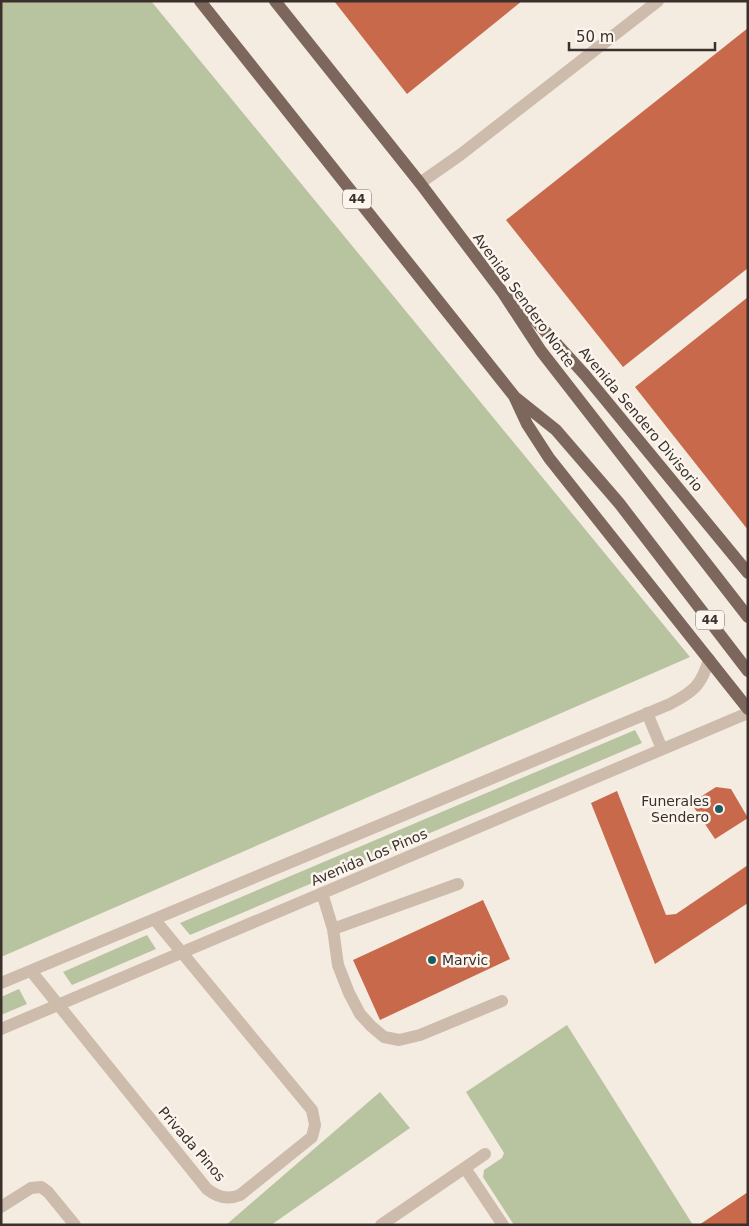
<svg xmlns="http://www.w3.org/2000/svg" width="749" height="1226" font-family="'DejaVu Sans',sans-serif">
  <style>
    .green { fill: #b8c4a0 }
    .building { fill: #c8694b }
    .lines { fill: none; stroke-linecap: round; stroke-linejoin: round }
    .minor { stroke: #cdbbac; stroke-width: 12 }
    .major { stroke: #7d675c; stroke-width: 12 }
    .poi-dot { fill: #1f5a5e; stroke: #fbf5ee; stroke-width: 2 }
    .labels { text-anchor: middle; stroke-width: 5; stroke-linejoin: round; paint-order: stroke }
    .shield { fill: #fbf5ee; stroke: #756b66; stroke-width: 1 }
    .shield-label { font-size: 12px; font-weight: bold; fill: #3b302b }
    .street-label { font-size: 14px; fill: #3b302b; stroke: #fbf5ee }
    .poi-label { font-size: 14px; fill: #3b302b; stroke: #fbf5ee; text-anchor: end }
  </style>
  <rect width="100%" height="100%" fill="#f4ebe1"/>
  <path class="green" d="M1,1H151L690,657L1,957Z
    M635,730L642,743L190,935L180,923Z
    M147,935L156,949L72,985L63,972Z
    M19,989L27,1004L1,1015V997Z
    M567,1025L693,1225H514L483,1177L484,1170L502,1158L504,1153L466,1092Z
    M380,1092L410,1128L271,1225H226Z"/>
  <path class="building" d="M334,1H522L407,94Z
    M748,28V268L623,367L506,220Z
    M748,297V530L635,387Z
    M716,787L731,789L748,818L715,839L691,803Z
    M617,791L666,915L676,914L748,865V903L655,964L591,803Z
    M483,900L510,959L380,1020L353,960Z
    M748,1192V1225H699Z"/>
  <g class="lines">
    <path class="minor" d="M420,183L460,155L658,1
      M647,713L662,749
      M322,893L333,929L338,965L349,993L360,1014L371,1026L384,1037L399,1040L420,1035L502,1001
      M333,929L458,884
      M31,971L207,1189C217,1197 228,1200 240,1195L312,1137L315,1125L312,1110L155,920
      M1,983L670,704C693,692 702,685 709,659
      M1,1029L748,713
      M465,1168L503,1225
      M1,1207L31,1188L41,1187L48,1192L75,1225
      M381,1225L485,1154"/>
    <path class="major" d="M200,1L514,396L527,424L549,458L748,709
      M275,1L420,183L503,293L541,351L748,617
      M507,296L523,307L585,375L748,573
      M516,398L556,430L619,503L748,671"/>
  </g>
  <g class="poi-dot">
    <circle cx="719" cy="809" r="5"/>
    <circle cx="432" cy="960" r="5"/>
  </g>
  <g class="labels">
    <g class="shield">
      <rect x="343" y="189.5" width="28" height="19" rx="4"/>
      <rect x="696" y="610.5" width="28" height="19" rx="4"/>
    </g>
    <g class="shield-label">
      <text x="357" y="203">44</text>
      <text x="710" y="624">44</text>
    </g>
    <g class="street-label">
      <text transform="translate(524 300) rotate(54)" y="5">Avenida Sendero Norte</text>
      <text transform="translate(641 419) rotate(50)" y="5">Avenida Sendero Divisorio</text>
      <text transform="translate(369 857) rotate(-23)" y="5">Avenida Los Pinos</text>
      <text transform="translate(192 1144) rotate(49)" y="5">Privada Pinos</text>
    </g>
    <g class="poi-label">
      <text x="709" y="806">Funerales<tspan x="709" dy="16">Sendero</tspan></text>
      <text x="442" y="965" text-anchor="start">Marvic</text>
    </g>
  </g>
  <rect width="749" height="1226" fill="none" stroke="#3b302b" stroke-width="5"/>
  <path d="M569 42v8h146v-8" fill="none" stroke="#3b302b" stroke-width="2.5"/>
  <text x="576" y="42" font-size="15" fill="#3b302b" stroke="#fbf5ee" stroke-width="4" paint-order="stroke">50 m</text>
</svg>
